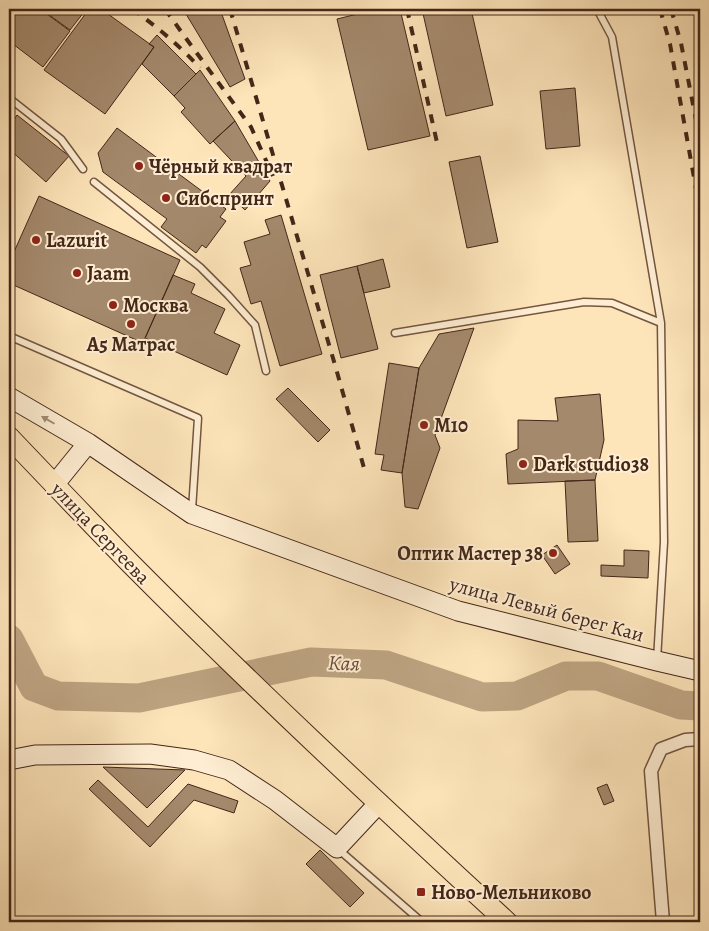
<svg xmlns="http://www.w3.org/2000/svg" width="709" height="931" font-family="Alegreya,serif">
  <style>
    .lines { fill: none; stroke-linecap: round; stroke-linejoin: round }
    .river { stroke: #bea482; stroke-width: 29 }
    .building { fill: #a4896c; stroke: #432718 }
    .lane-casing { stroke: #725640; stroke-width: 9 }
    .street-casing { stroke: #725640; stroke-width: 15 }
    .secondary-casing { stroke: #432718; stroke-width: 21 }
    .primary-casing { stroke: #432718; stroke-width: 22 }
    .lane { stroke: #feedd2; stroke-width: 6 }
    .street { stroke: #feedd2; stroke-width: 12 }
    .secondary { stroke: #feedd2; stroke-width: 19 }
    .primary { stroke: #fde4b9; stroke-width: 20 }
    .rail { stroke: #432718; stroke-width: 4; stroke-dasharray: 9 9; stroke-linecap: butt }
    .oneway { fill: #a08a75 }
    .poi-dot { fill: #8f2418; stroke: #feedd2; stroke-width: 2 }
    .labels { text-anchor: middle; stroke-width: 4; stroke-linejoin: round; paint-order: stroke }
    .poi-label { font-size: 20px; font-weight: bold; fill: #432718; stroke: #feedd2; text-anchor: start }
    .street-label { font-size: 20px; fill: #432718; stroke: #feedd2 }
    .water-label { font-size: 21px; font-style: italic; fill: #684c38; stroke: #feedd2 }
  </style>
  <rect width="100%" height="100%" fill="#fde4b9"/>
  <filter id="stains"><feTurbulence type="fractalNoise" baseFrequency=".004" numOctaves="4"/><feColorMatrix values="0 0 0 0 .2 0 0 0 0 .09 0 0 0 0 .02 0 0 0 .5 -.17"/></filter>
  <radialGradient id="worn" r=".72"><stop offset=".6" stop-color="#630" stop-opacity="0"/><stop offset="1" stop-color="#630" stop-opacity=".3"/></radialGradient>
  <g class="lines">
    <path class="river" d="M9,639L34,687L58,696L139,698L311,662L386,665L482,697L517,696L566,676H598L681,705L700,706"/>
  </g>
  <path class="building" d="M9,9H40L70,31L43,67L9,41Z
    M41,9H80L84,12L70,30Z
    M89,9H101L154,47L105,114L44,70Z
    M183,9H220L245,79L230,87Z
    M378,9H400L430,136L368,150L337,19Z
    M422,9H471L493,105L446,116Z
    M157,35L196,74L174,96L142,64L154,47L149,44Z
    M200,70L235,121L210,144L181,112L185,108L174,96Z
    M575,88L580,146L546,149L540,91Z
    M17,115L69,156L46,182L9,149V127Z
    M235,121L270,181L245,210L229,195L246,176L213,141Z
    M117,128L226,209L220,217L226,221L206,248L202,245L196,253L161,227L167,219L103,172L98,153Z
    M480,156L498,242L467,248L449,162Z
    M39,196L180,260L143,343L9,283V263Z
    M281,215L322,354L280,366L261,301L251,304L240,268L251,265L244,242L270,234L265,220Z
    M383,259L390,287L364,293L357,266Z
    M357,266L378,349L341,358L320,275Z
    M173,275L195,284L191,293L225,309L214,333L240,345L227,375L145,338Z
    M474,328L435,435L440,448L418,509L405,507L402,473L419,368L439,334Z
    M389,363L419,368L402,473L381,470L384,455L375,454Z
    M288,388L330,430L318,442L276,399Z
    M600,394L604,440L595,480L508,484L506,454L518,449V420L558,421L555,398Z
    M595,480L598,541L568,542L565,481Z
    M557,545L570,564L555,574L542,555Z
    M624,550L649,551L648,578L601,576V565L624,566Z
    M103,767L185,770L147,808Z
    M98,780L148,827L188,784L238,801L234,813L194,800L150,847L89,789Z
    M607,784L614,801L604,805L597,788Z
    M320,850L364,893L350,907L306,864Z"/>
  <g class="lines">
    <defs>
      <path id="lane" d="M597,9L612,37L661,323L664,542L657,660
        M9,98L61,139L83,169
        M94,182L200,267L228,295L255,325L266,371
        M395,333L584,302L612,303L661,323
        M9,336L198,418L192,510
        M338,849L422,922"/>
      <path id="street" d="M663,922L651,771L661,749L685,740L700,739"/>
      <path id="secondary" d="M9,397L88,443L192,514L458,611L657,661L700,671
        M54,485L88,443
        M9,760L35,755L150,754L194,760L229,770L275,800L337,848L379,803"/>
      <path id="primary" d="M9,437C49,479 89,521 129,562C252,686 379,804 507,922"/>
    </defs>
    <use href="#lane" class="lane-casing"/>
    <use href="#street" class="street-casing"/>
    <use href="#secondary" class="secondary-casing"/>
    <use href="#primary" class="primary-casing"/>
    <use href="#lane" class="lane"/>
    <use href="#street" class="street"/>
    <use href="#secondary" class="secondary"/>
    <use href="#primary" class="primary"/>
    <path class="rail" d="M132,9C156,26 180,46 200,68
      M165,9L185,37L251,127L273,176
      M230,9L335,365L364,468
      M407,9L438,147
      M660,9L670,44L700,211
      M671,9L681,43L700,140"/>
  </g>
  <defs><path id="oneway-solid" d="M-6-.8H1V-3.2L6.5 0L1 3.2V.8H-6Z" transform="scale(1.25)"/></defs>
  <use class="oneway" href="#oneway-solid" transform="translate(48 420) rotate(-150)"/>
  <g class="poi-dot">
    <circle cx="139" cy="166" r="5"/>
    <circle cx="166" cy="198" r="5"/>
    <circle cx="36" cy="240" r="5"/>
    <circle cx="77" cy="273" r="5"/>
    <circle cx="113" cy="305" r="5"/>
    <circle cx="131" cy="324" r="5"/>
    <circle cx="424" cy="425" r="5"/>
    <circle cx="523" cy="464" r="5"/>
    <circle cx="553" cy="553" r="5"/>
    <rect x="416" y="887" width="10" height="10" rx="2.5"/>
  </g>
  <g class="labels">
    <g class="poi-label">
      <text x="149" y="173">Чёрный квадрат</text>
      <text x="176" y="205">Сибспринт</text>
      <text x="46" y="247">Lazurit</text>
      <text x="87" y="280">Jaam</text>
      <text x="123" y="312">Москва</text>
      <text x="131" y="351" text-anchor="middle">А5 Матрас</text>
      <text x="434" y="432">M10</text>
      <text x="533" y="471">Dark studio38</text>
      <text x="543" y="560" text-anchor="end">Оптик Мастер 38</text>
      <text x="431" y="899">Ново-Мельниково</text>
    </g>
    <g class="street-label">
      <text transform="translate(101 533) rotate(46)" y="7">улица Сергеева</text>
      <text transform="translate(547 609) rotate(15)" y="7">улица Левый берег Каи</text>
    </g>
    <g class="water-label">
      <text transform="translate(344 663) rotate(2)" y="7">Кая</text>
    </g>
  </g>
  <rect width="709" height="931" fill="none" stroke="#fde4b9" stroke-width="30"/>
  <rect x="10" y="10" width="689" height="911" fill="none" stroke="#432718" stroke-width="2.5"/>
  <rect x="15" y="15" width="679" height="901" fill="none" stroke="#432718"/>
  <rect width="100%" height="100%" filter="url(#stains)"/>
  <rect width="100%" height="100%" fill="url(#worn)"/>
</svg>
